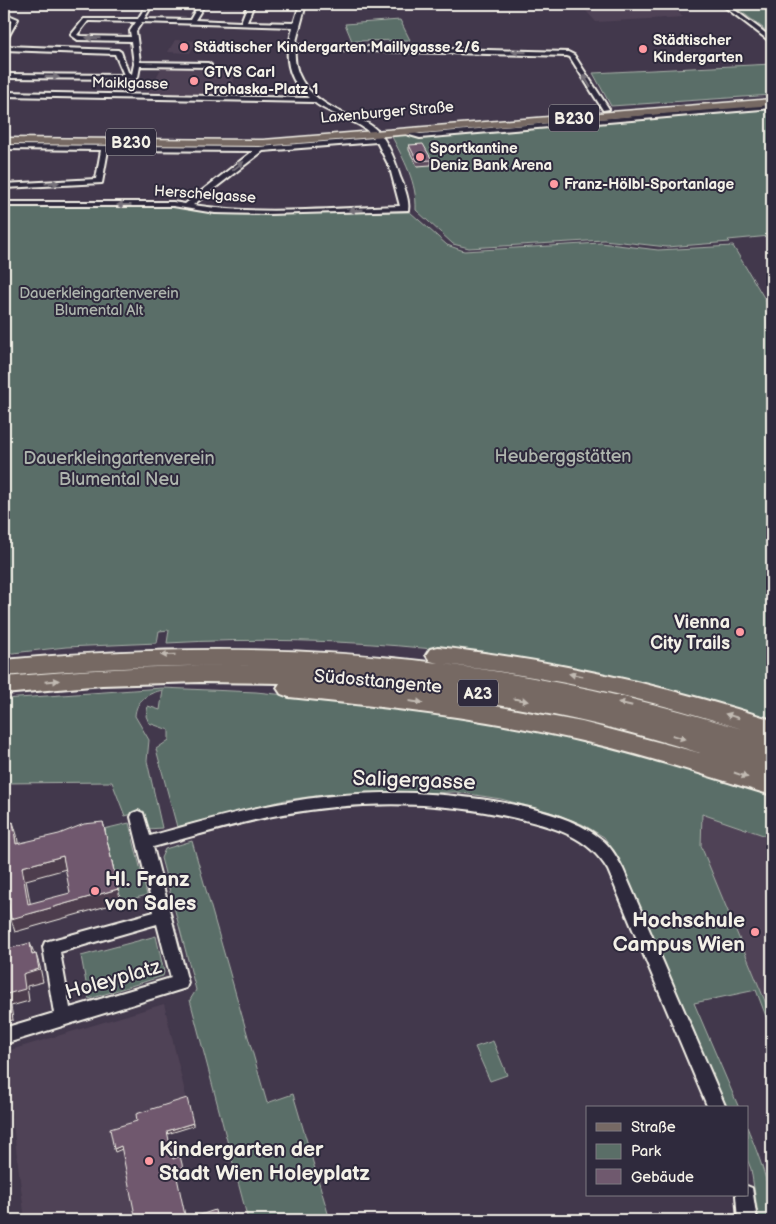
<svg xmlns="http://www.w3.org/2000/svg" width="776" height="1224" font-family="'Balsamiq Sans',sans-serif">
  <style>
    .built { fill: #504256 }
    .green { fill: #5a6e67; stroke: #a7b0a8 }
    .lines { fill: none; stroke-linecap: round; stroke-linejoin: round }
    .street-casing { stroke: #f4f1e8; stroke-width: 4 }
    .primary-casing { stroke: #f4f1e8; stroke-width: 3 }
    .highway-casing { stroke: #f4f1e8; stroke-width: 4 }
    .street { fill: #2f2a3d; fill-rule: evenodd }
    .primary { fill: #766964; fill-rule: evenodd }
    .highway { fill: #766964; fill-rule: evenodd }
    .wall { fill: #5f4d5f; stroke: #f4f1e8 }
    .shaded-wall { fill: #4e3e4d; stroke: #f4f1e8 }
    .building { fill: #6f596e; stroke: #f4f1e8; fill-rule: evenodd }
    .oneway { fill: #747079 }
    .oneway2 { fill: #c2bbb3 }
    .poi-dot { fill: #ff9aa2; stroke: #2f2a3d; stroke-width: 2 }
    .labels { text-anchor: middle; stroke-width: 4; stroke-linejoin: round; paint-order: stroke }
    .far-poi-label { font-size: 15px; font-weight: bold; fill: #f4f1e8; stroke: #2f2a3d; text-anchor: start }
    .far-street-label { font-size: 15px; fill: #f4f1e8; stroke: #2f2a3d }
    .far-park-label { font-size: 15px; fill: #afb6ae; stroke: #2f2a3d }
    .shield { fill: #2f2a3d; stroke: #b9b5b5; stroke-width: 1 }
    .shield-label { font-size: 16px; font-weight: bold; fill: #f4f1e8 }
    .park-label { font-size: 18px; fill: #afb6ae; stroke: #2f2a3d }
    .poi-label { font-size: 18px; font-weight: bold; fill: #f4f1e8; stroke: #2f2a3d; text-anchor: end }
    .street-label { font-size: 18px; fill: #f4f1e8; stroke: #2f2a3d }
    .near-street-label { font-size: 21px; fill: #f4f1e8; stroke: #2f2a3d }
    .near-poi-label { font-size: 21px; font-weight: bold; fill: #f4f1e8; stroke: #2f2a3d; text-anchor: start }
  </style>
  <rect width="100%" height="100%" fill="#42384c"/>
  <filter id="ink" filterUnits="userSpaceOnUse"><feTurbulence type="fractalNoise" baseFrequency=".02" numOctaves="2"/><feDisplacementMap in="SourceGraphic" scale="10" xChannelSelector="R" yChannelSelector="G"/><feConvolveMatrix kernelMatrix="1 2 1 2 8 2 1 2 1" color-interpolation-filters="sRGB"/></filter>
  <g filter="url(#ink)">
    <path class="built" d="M580,4H670L683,17L596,22Z
      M175,40L204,41L201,46L193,47L190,53L168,52Z
      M162,67L234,68L238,69L227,96L147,94Z
      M702,813L772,838V1018L701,846Z
      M164,1004L193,1126L167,1135L173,1161L181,1159L182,1167L184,1174L177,1177L187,1220H25L4,1052Z"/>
    <path class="green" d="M731,4H772V34H771Z
      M400,20L410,40L352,41L345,24Z
      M772,64V95L611,106L593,73Z
      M772,109V238L770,236L728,240L730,242L667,247L604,240L469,248L453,244L416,210C417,182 404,160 391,135L403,134L417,138Z
      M4,207H174L238,214L410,212L447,245L464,251L601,243L658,250L733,246L772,311V722C745,713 717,703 689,695C520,651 342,633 167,643L169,630L159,631L157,643L66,647L4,654Z
      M162,688L256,692L492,716L709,771L772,792V838L702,814L701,846L772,1018V1032L756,990L694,1003L739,1108H726L620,860L604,837L582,824L553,813L501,799L456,792L323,795L285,800L177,827L156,749L169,740V730L149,723L146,716L148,706L160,710L163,690C148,693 136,700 135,716L149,740L147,761L162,828L148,829L144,811L125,816L112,782L4,783V699Z
      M129,823L147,895L121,902L104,829Z
      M192,841L267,1103L293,1094L330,1220H248L190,1000L196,990L161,858L165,849Z
      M156,936L164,972L163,976L89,999L81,956Z
      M493,1041L507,1075L490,1081L475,1047Z
      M747,1127C759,1156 772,1189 772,1220H759L751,1169L747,1159Z"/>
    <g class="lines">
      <defs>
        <path id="street" d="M147,4H153L144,19L190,20L199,4H205L195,20L241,22L248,4H254L247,22L294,23L300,4H306L295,45L568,52L574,55L609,109L603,110L570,57L567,56L295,49C292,82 317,102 345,114C354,118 364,120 373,127C387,138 395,160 400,177C404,186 410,201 408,210L268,214L215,213L173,206H4V202H173L185,204L253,151L108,150L102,183L4,188V184L96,179L101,150L4,149V145L259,147L374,138C361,119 332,117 314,102L4,96V92L309,98C294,86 286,68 288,49L286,47L289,45L293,27L142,22L136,31L140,62L208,63L211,65L208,67L140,66L138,77L135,79L4,78V74L124,75L115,54L4,50V46L118,50L121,52L128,72L132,74L134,64L131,41L78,40L71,35L84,19H138ZM88,21H91L136,22L130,31L131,37L80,36L77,35ZM377,142L390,168L400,206C332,208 261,216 193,205L263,151Z
          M721,4H727L772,38V43Z
          M4,13L18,19L7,39L4,41V34L12,20L4,17Z
          M772,104V108L420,138L399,132L403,130L420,134Z
          M415,793C468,796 558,805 600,838C611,846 617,858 623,869L726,1108H708L608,870C589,837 555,827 520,819C440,800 358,800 278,815C236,823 195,836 153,847L188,983L186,988L4,1044V1028L54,1013L43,947L45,942L154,912L131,817L133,813L138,811L143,813L150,836C193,824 234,812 277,804C323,795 368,792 415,793ZM157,924L171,978L70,1008L60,952Z
          M747,1186L752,1188L757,1220H738L736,1195H747Z"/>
        <path id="primary" d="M772,99V105L263,146L4,144V138L263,140Z"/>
        <path id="highway" d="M438,647C552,660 663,685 772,720V795C709,777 647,755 582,741C485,718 388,707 289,697L281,694L277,688L280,683L200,682L102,685L4,694V677C89,670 173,664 259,666C173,664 89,669 4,676V660C149,647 293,645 438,663L430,661L426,655L430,649ZM444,664C545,676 645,697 742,729C644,699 545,677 444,664ZM458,699C540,710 622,728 700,753L582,722Z"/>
      </defs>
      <use href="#street" class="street-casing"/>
      <use href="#primary" class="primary-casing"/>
      <use href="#highway" class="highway-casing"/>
      <use href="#street" class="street"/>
      <use href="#primary" class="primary"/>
      <use href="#highway" class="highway"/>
    </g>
    <path class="wall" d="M409,145L432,160L431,165L417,166L409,150Z"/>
    <path class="shaded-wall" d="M13,822L17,835L20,857L16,844Z
      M103,822L121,902L15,932L11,919L22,867L63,856L66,869L26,880L32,913L118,889Z
      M30,943L35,955H32Z
      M36,954L40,967L43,982L27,986L29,1001L11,1006L13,1020L4,1022V1009L7,994L23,974Z
      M193,1123V1126L167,1134V1131Z
      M121,1146L122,1149L115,1152L114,1149Z
      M183,1171L184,1174L177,1176L176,1173Z"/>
    <path class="building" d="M423,144L432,160L417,161L409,145Z
      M13,822L16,844L59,834L84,824L103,822L118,889L11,919L4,873V825ZM63,856L70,893L28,904L22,867Z
      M30,943L32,955L36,954L39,969L23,974L25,989L7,994L8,1007L4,1009V950Z
      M187,1098L193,1123L167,1131L173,1159L180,1156L182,1164L183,1171L176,1173L186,1220L215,1210L217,1220H136L121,1146L114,1149L110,1129L137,1121L136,1114Z"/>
    <defs><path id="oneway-solid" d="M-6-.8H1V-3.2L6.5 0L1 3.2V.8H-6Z" transform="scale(1.25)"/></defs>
    <g class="oneway">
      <use href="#oneway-solid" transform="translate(93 38) rotate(-179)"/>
      <use href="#oneway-solid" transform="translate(519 52) rotate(-179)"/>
      <use href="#oneway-solid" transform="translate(52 77) rotate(1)"/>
      <use href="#oneway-solid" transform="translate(587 81) rotate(-121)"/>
      <use href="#oneway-solid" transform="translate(238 166) rotate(-38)"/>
      <use href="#oneway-solid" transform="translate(52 183) rotate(-3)"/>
      <use href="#oneway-solid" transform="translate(124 205) rotate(180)"/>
      <use href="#oneway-solid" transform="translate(356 210) rotate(179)"/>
    </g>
    <g class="oneway2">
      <use href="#oneway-solid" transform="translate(168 655) rotate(178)"/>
      <use href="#oneway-solid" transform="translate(576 675) rotate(-169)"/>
      <use href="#oneway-solid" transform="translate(52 681) rotate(-6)"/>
      <use href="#oneway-solid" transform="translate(521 700) rotate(11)"/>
      <use href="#oneway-solid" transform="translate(416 702) rotate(7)"/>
      <use href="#oneway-solid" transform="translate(625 704) rotate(-166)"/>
      <use href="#oneway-solid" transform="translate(732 716) rotate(-163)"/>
      <use href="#oneway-solid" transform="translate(679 737) rotate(16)"/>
      <use href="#oneway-solid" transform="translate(741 775) rotate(19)"/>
    </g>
  </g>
  <g class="poi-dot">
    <circle cx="184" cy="47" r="5"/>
    <circle cx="643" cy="49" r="5"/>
    <circle cx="194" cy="81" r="5"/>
    <circle cx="420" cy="157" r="5"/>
    <circle cx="554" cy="184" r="5"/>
    <circle cx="740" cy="632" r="5"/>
    <circle cx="95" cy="891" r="5"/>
    <circle cx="755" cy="932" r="5"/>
    <circle cx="149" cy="1161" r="5"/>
  </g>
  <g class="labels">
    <g class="far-poi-label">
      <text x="653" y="45">Städtischer<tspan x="653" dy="17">Kindergarten</tspan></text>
      <text x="194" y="52">Städtischer Kindergarten Maillygasse 2/6</text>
      <text x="204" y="77">GTVS Carl<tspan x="204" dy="17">Prohaska-Platz 1</tspan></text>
      <text x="430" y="153">Sportkantine<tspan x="430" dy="17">Deniz Bank Arena</tspan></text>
      <text x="564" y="189">Franz-Hölbl-Sportanlage</text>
    </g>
    <g class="far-street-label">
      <text transform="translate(130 83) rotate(1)" y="5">Maiklgasse</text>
      <text transform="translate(387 112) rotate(-5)" y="5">Laxenburger Straße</text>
      <text transform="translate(205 194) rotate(4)" y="5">Herschelgasse</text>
    </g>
    <g class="far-park-label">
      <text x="99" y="298">Dauerkleingartenverein<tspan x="99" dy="17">Blumental Alt</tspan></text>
    </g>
    <g class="shield">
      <rect x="549" y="104.5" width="50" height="27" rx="4"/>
      <rect x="106" y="128.5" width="50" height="27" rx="4"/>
      <rect x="458" y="679.5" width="40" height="27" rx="4"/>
    </g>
    <g class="shield-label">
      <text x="574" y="124">B230</text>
      <text x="131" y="148">B230</text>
      <text x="478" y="699">A23</text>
    </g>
    <g class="park-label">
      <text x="563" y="462">Heuberggstätten</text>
      <text x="119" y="464">Dauerkleingartenverein<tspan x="119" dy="21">Blumental Neu</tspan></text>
    </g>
    <g class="poi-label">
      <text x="730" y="628">Vienna<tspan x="730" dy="21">City Trails</tspan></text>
    </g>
    <g class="street-label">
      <text transform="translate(378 681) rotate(5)" y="6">Südosttangente</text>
    </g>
    <g class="near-street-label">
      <text transform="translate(414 780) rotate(2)" y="7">Saligergasse</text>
      <text transform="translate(113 979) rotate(-16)" y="7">Holeyplatz</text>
    </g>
    <g class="near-poi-label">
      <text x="105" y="886">Hl. Franz<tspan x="105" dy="24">von Sales</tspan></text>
      <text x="745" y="927" text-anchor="end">Hochschule<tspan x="745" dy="24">Campus Wien</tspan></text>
      <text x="159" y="1156">Kindergarten der<tspan x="159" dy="24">Stadt Wien Holeyplatz</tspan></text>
    </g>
  </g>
  <rect width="776" height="1224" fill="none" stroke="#2f2a3d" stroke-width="20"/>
  <rect x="10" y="10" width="756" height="1204" fill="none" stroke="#f4f1e8" stroke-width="2" filter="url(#ink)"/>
  <rect x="586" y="1106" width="162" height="90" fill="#2f2a3d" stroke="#7e7a81"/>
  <rect x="596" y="1123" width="25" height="8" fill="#766964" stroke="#7e7a81"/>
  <text x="631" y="1132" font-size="15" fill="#f4f1e8">Straße</text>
  <rect x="596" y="1144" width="25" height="15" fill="#5a6e67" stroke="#7e7a81"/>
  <text x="631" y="1156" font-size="15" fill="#f4f1e8">Park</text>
  <rect x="596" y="1169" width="25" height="15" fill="#6f596e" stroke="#7e7a81"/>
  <text x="631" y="1182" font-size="15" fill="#f4f1e8">Gebäude</text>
</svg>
